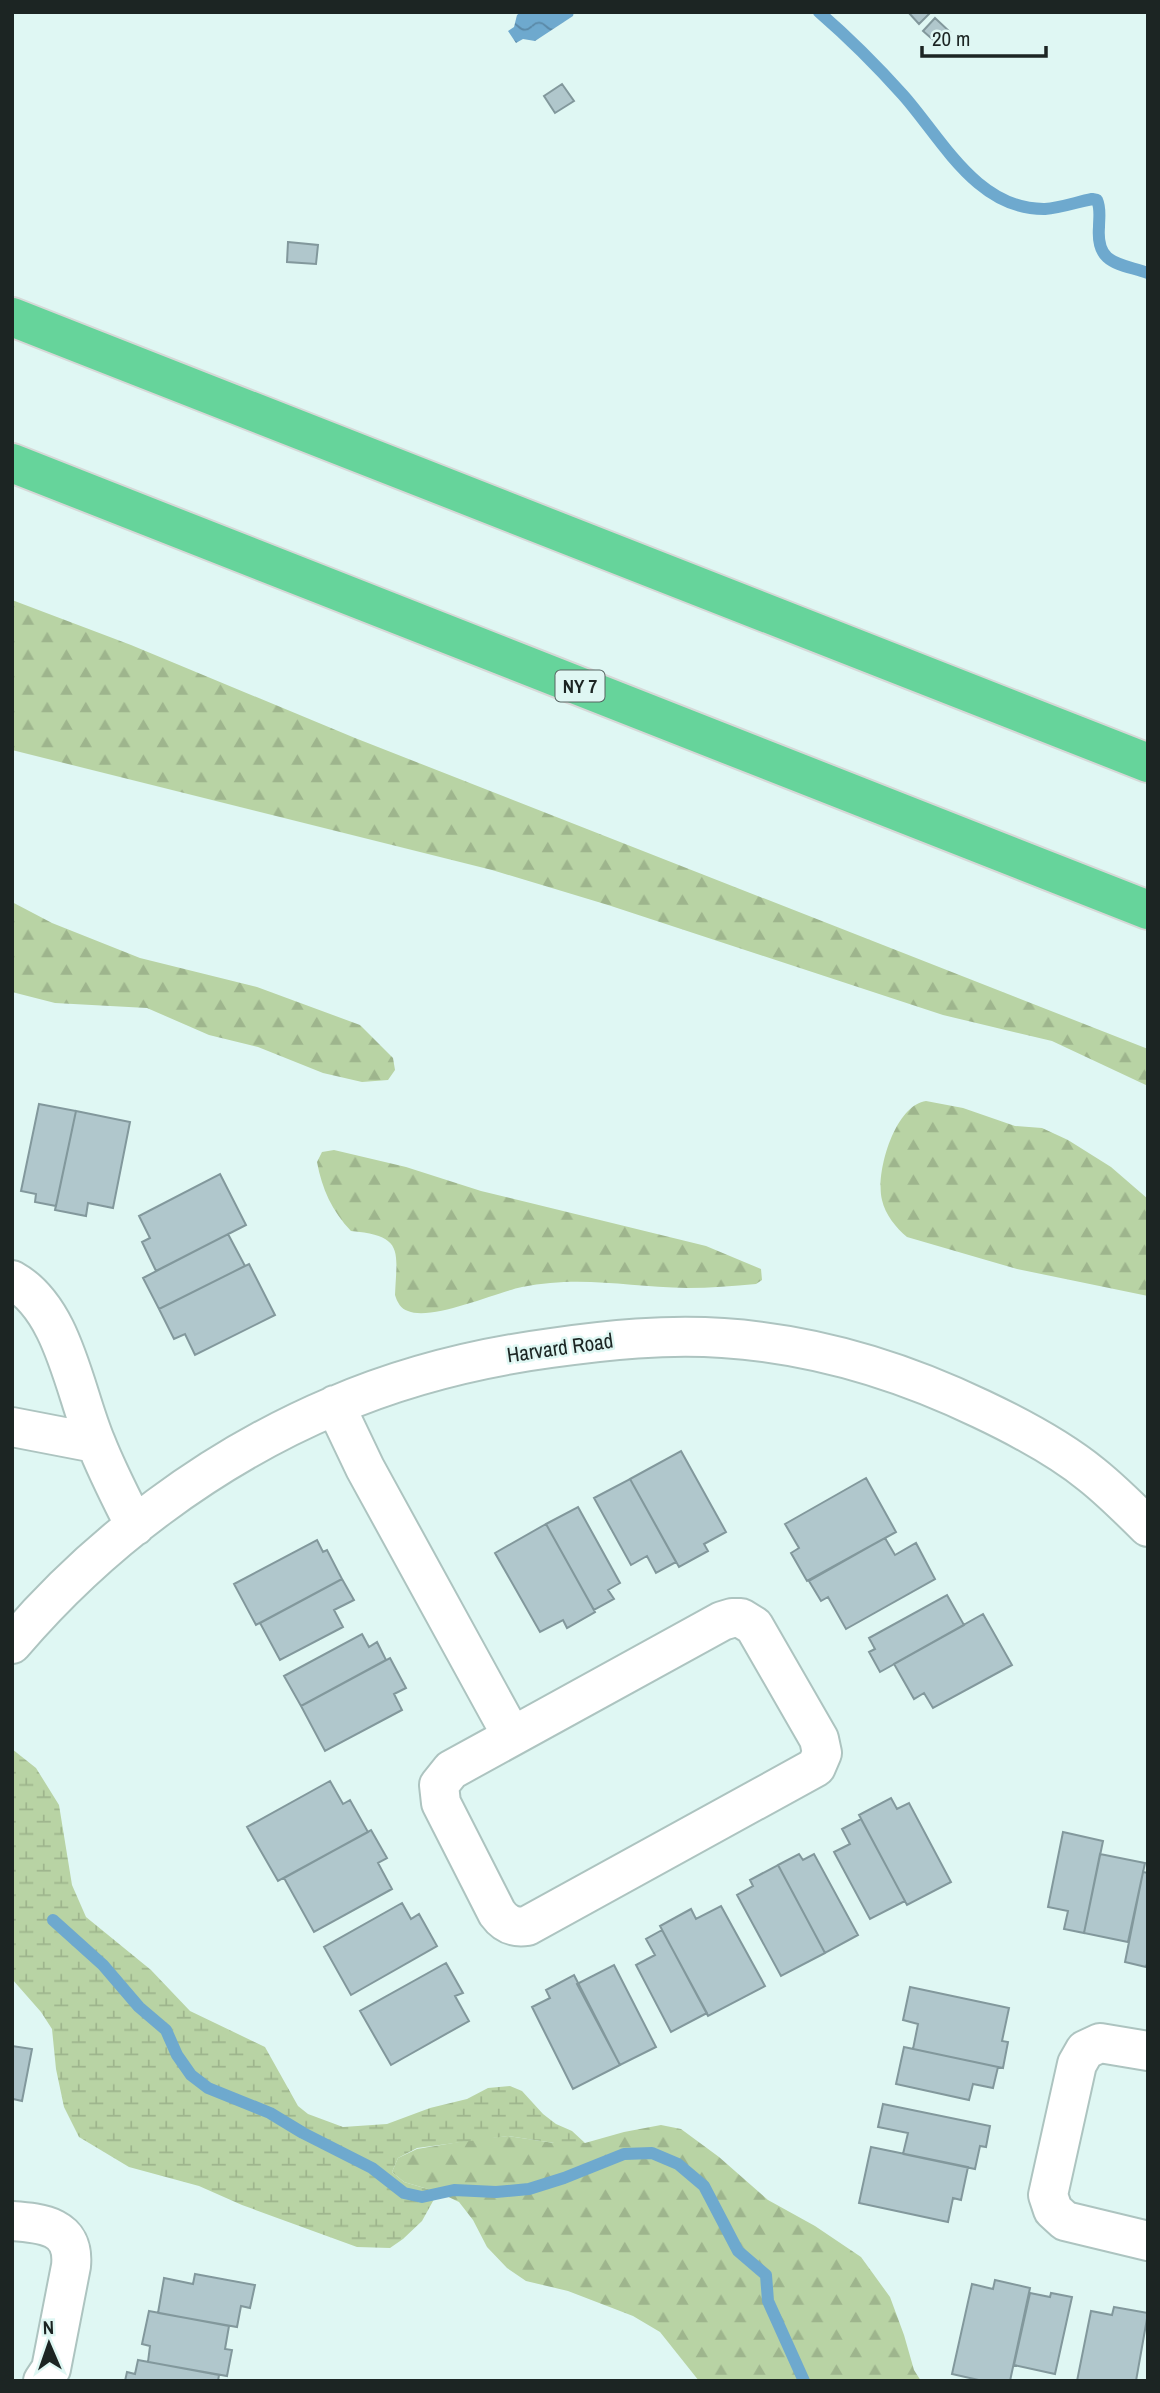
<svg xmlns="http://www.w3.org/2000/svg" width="1160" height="2393" font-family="'Archivo Narrow',sans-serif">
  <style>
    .forest { fill: url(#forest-firs) }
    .wetland { fill: url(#wetland-marsh) }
    .water { fill: url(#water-waves) }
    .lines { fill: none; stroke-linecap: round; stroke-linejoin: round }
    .stream { stroke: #6ea9ce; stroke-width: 12 }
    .building { fill: #b0c7cc; stroke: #82989c; stroke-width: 2 }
    .minor-casing { stroke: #adc4c0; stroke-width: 42 }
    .highway-casing { stroke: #d6d8d7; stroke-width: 42 }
    .minor { stroke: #fff; stroke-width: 38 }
    .highway { stroke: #66d49b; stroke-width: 38 }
    .labels { text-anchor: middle; stroke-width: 5; stroke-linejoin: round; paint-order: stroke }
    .shield { fill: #dff7f3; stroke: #566461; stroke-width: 2 }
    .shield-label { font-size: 19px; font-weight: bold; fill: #1c2523 }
    .street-label { font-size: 21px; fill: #1c2523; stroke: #dff7f3 }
  </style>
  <defs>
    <pattern id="forest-firs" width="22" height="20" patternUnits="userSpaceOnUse" patternTransform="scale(1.75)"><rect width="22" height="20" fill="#b8d3a4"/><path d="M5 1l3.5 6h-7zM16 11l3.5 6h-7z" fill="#9eb58d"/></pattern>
    <pattern id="wetland-marsh" width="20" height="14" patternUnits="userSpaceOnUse" patternTransform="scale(1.75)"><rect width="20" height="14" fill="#b8d3a4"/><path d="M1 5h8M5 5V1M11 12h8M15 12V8" fill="none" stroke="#9eb58d"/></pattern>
    <pattern id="water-waves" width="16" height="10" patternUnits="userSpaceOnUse" patternTransform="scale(1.75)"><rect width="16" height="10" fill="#6ea9ce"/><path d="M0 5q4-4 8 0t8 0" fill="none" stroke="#5a89a7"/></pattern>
  </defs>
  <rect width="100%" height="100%" fill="#dff7f3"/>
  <path class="forest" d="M12,600L131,645L355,738L1148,1049V1086L1052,1041L943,1015L608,905L492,870L12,750Z
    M12,902L52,923L140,958L257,987L360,1025L393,1058L395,1070L388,1080L362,1082L323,1073L258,1047L209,1035L147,1008L55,1003L12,992Z
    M926,1101L963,1108L1015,1126L1042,1128L1068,1140L1111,1167L1148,1199V1296L1017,1269L907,1237C896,1228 885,1214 882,1200C875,1173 895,1105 926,1101Z
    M334,1150L406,1167L481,1191L706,1246L761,1269L762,1280L756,1284C733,1286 710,1288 687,1288C629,1287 581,1275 522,1287C494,1293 432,1321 408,1311C401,1309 397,1302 395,1295C397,1250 404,1236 351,1231C332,1211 322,1189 317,1162L322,1152Z
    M661,2125L681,2129L719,2157L768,2200L815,2226L861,2257L890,2297L904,2335L914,2370L921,2381H699L660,2332L633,2316L568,2291L526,2281L507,2268L487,2247L473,2220L459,2202L438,2192L404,2182L392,2172L398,2158L417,2149L477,2139L508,2136L554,2143H585L624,2132Z"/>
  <path class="wetland" d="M12,1749L36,1768L59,1805L72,1885L86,1917L151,1970L190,2011L265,2047L298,2106L308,2114L343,2127L387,2124L430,2108L467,2099L488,2088L510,2086L522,2091L543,2114L556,2124L572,2131L585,2143H554L508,2136L417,2148L398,2158L392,2172L404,2182L438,2192L422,2221L403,2239L390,2248L357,2247L242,2205L199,2186L129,2167L79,2137L64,2107L56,2069L52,2029L41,2012L12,1979Z"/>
  <path class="water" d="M521,12H574L573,16L535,41L523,39L516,43L508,31L514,27L517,15Z"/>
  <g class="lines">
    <path class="stream" d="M819,12C849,38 877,66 903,95C942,139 977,210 1045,209C1060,208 1077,202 1092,199L1097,200C1101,209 1099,217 1099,227C1096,265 1119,263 1148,273
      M53,1920L103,1965L139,2007L166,2030L177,2055L191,2075L208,2088L270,2113L303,2133L372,2168L404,2193L422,2197L454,2190L496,2192L529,2189L564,2178L624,2154L652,2153L678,2164L704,2186L738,2251L766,2275L768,2301L804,2381"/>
  </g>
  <path class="building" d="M908,12H931L919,24Z
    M935,18L950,32L939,45L923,31Z
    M562,84L574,101L555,113L544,96Z
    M288,242L318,245L316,264L287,262Z
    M39,1104L76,1111L56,1206L35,1202L36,1194L21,1191Z
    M76,1111L130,1122L113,1208L88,1203L86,1216L55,1210Z
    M220,1174L246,1225L156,1271L142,1242L150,1238L139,1216Z
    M228,1234L245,1266L159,1309L143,1278Z
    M249,1264L275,1315L195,1355L185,1334L174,1339L159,1309Z
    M681,1451L726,1532L704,1544L708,1551L679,1567L630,1479Z
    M866,1478L896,1532L807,1581L791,1553L799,1548L785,1524Z
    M630,1479L676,1562L656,1573L647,1556L631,1565L594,1498Z
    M578,1507L620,1583L608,1590L614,1599L594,1610L546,1524Z
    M546,1524L595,1612L567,1628L563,1620L540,1632L495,1553Z
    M885,1538L895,1555L916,1543L935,1579L846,1629L828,1597L821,1601L809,1581Z
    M317,1540L323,1552L327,1550L342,1579L256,1625L234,1584Z
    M342,1579L354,1600L334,1610L343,1627L280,1660L260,1623Z
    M947,1595L964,1625L880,1672L869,1652L875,1649L869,1638Z
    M983,1614L1012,1665L933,1708L924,1693L914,1699L894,1664Z
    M362,1634L369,1647L377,1642L386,1660L301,1706L284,1676Z
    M390,1658L406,1688L394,1694L402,1710L325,1751L301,1706Z
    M330,1781L343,1804L350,1800L368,1832L278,1881L247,1827Z
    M891,1798L897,1809L909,1803L951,1882L907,1905L859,1815Z
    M861,1819L905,1901L870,1919L834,1852L850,1844L842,1829Z
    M371,1830L387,1858L378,1863L392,1889L314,1932L284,1878Z
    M1063,1832L1103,1841L1084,1933L1064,1929L1068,1911L1048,1907Z
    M799,1854L803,1860L814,1854L858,1935L825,1953L778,1865Z
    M1100,1854L1145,1863L1128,1942L1084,1933Z
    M778,1865L825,1953L781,1976L737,1895L753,1886L750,1880Z
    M1143,1872L1148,1873V1960L1146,1967L1125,1962Z
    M402,1903L411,1919L419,1914L437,1946L351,1995L324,1947Z
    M721,1906L765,1986L708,2016L660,1926L691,1909L696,1919Z
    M662,1930L707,2013L671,2032L636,1965L655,1955L646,1939Z
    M446,1963L463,1993L455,1996L469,2021L391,2065L360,2011Z
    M614,1965L656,2047L620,2065L577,1984Z
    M574,1975L620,2065L573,2089L532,2007L550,1998L546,1990Z
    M910,1987L1009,2008L1002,2041L1008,2042L1003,2068L913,2049L918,2024L903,2020Z
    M12,2046L32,2049L22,2101L13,2099L12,2104Z
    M904,2047L998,2067L993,2088L973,2084L969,2100L896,2084Z
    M883,2104L990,2126L986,2147L980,2146L975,2169L903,2154L908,2133L878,2127Z
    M871,2147L968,2167L961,2200L953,2198L948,2222L859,2203Z
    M195,2274L255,2285L250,2308L241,2306L237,2327L158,2313L164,2278L193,2284Z
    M995,2280L1030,2288L1010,2381H983L952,2374L972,2284L993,2289Z
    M1030,2293L1050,2297L1051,2293L1072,2297L1055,2374L1014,2365Z
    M1114,2307L1148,2313L1136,2381H1077L1091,2311L1112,2315Z
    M149,2311L229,2326L225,2349L232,2350L227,2376L148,2362L150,2346L142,2344Z
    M138,2360L219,2375L218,2381H125L127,2372L135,2374Z"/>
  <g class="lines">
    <defs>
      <path id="minor" d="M12,1280C64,1309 74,1391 96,1443C107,1471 121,1498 135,1526
        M335,1405L365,1468L512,1736
        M12,1427L95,1443
        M732,1618H741L754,1626L819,1739L822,1753L816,1767L527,1926C514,1928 505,1924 497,1913L441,1803L439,1785L451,1770L722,1621Z
        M12,1644C98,1543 211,1458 334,1406C404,1376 476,1358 551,1348C608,1340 666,1334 723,1338C814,1344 900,1370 981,1409C1019,1427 1059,1448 1092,1475C1112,1491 1130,1509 1148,1527
        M1148,2051L1100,2043L1085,2050L1077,2064L1048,2195L1053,2210L1065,2221L1148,2241
        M12,2221C42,2223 75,2226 71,2266L51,2369L43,2381"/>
      <path id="highway" d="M12,317L1148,763
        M12,463L1148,910"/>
    </defs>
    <use href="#minor" class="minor-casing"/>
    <use href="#highway" class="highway-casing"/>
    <use href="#minor" class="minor"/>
    <use href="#highway" class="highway"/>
  </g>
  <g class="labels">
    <rect class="shield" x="555.5" y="670.5" width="49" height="31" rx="5"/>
    <g class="shield-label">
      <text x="580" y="693">NY 7</text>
    </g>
    <g class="street-label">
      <text transform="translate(560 1348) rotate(-8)" y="7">Harvard Road</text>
    </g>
  </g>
  <rect width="1160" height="2393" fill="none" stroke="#1c2523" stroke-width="28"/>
  <g transform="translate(49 2344) rotate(358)" stroke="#dff7f3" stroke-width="5" paint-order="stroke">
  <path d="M0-5L12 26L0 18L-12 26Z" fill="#1c2523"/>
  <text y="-10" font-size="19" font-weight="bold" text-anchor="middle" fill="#1c2523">N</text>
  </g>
  <path d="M922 46v10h124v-10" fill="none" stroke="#1c2523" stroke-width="3.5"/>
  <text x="932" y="46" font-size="21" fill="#1c2523" stroke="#dff7f3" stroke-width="5" paint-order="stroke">20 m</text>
</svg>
